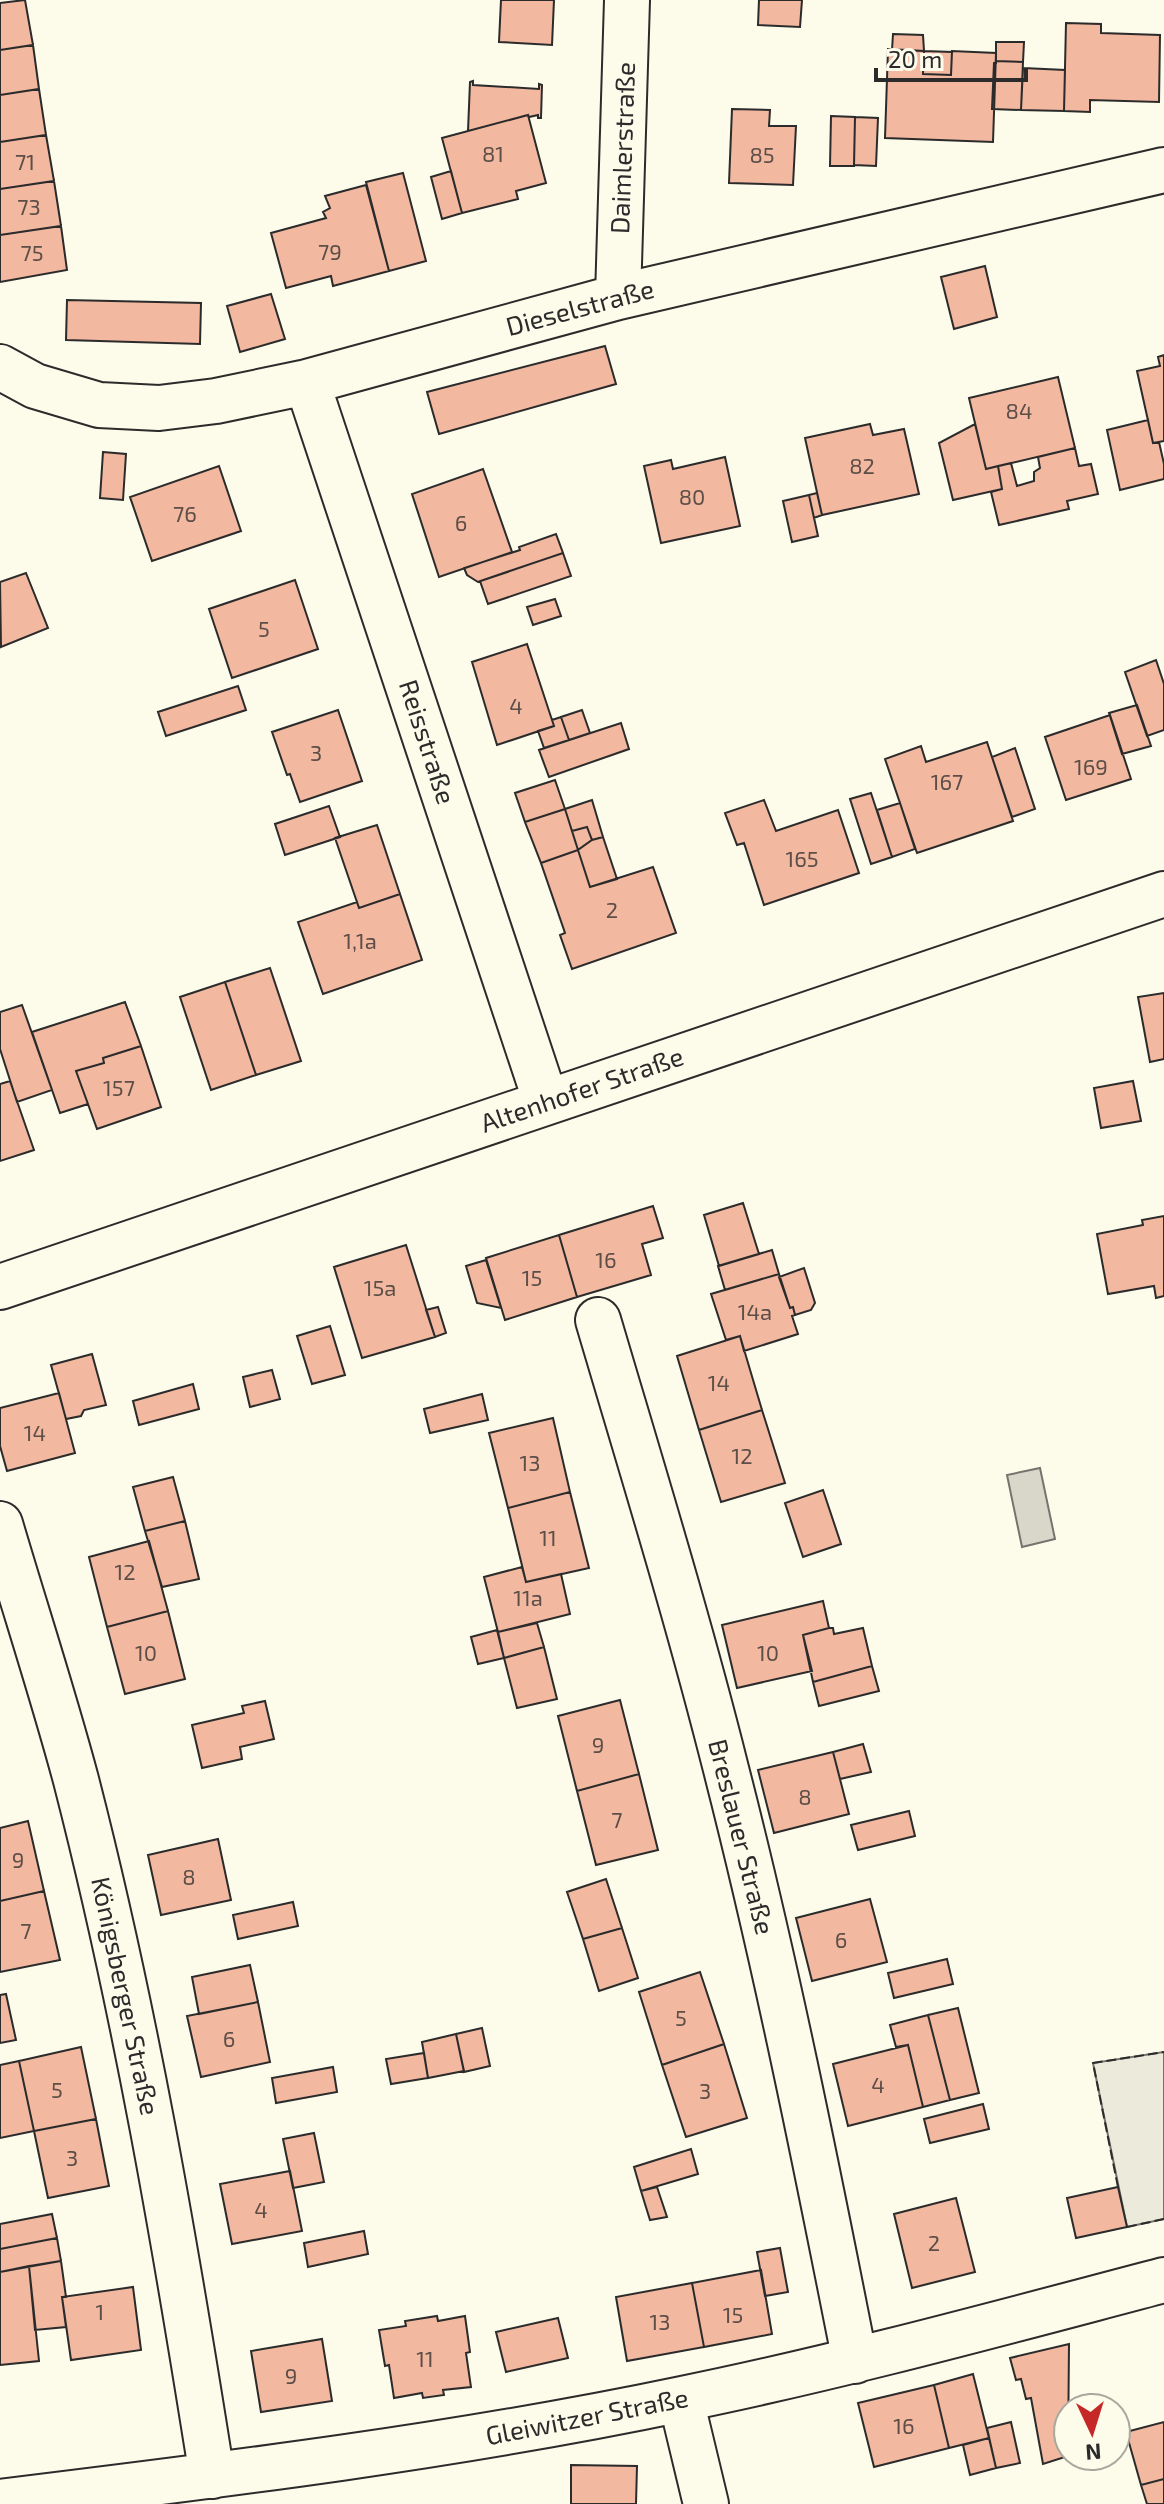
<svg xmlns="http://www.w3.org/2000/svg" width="1164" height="2504" font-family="'Exo 2',sans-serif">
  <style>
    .green { fill: #ecebdb; stroke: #74746e; stroke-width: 2 }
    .water { fill: #d8d7c9; stroke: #74746e; stroke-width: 2 }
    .building { fill: #f2b8a0; stroke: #2b2b2b; stroke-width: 2 }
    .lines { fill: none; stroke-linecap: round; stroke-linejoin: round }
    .minor-casing { stroke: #2b2b2b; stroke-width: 48 }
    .minor { stroke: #fdfbea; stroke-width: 44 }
    .fence { stroke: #2b2b2b; stroke-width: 2; stroke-dasharray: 10 4; stroke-linecap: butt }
    .labels { text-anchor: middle; stroke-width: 6; stroke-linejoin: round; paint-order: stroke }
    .number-label { font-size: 22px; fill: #5d4e48 }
    .street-label { font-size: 26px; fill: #2b2b2b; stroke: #fdfbea }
  </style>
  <rect width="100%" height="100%" fill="#fdfbea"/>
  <path class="green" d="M1164,2052V2219L1127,2227L1093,2063Z"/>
  <path class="water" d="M1040,1468L1055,1539L1022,1547L1007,1475Z"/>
  <path class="building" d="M25,0L33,45L0,50V3Z
    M501,0H554L552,45L499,42Z
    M759,0H802L800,27L758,25Z
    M1066,23L1101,24V33L1160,35L1159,102L1090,100V112L1064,111Z
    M893,34L923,35L924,51L892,50Z
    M996,42H1024L1023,62L996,61Z
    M33,45L39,89L0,95V50Z
    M888,49L924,51L923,74L951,75L952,51L996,53L993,142L885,138Z
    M924,51L952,52L951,75L923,74Z
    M996,61L1023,62L1021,110L992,109L994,63H996Z
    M1023,68L1065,70L1064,111L1021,110Z
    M473,81V85L539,89V84L542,85L541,118H538V115L529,117L528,115L468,131L470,82Z
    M39,89L46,135L0,142V95Z
    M732,109L770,110L769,126H796L793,185L729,183Z
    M528,115L546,183L516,191L518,199L462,213L442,138Z
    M831,116L855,117L854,166H830Z
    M855,117L878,118L876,166L854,165Z
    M46,135L54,181L0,189V142Z
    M451,171L462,213L442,219L431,177Z
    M403,173L426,261L389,271L366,182Z
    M54,181L61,226L0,235V189Z
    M366,185L389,271L333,286L331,276L286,288L271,233L326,218L323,212L330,208L325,196Z
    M61,226L67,270L0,282V235Z
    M985,266L997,317L954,329L941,277Z
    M271,294L285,339L240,352L227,306Z
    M67,300L201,303L200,344L66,340Z
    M605,346L616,384L439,434L427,392Z
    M1164,355V441L1153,443L1137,371L1160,366L1158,357Z
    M1058,377L1075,448L986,469L969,398Z
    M1148,420L1153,443L1159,442L1164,464V479L1120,490L1107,430Z
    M870,424L873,435L904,429L919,494L822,515L805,438Z
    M975,424L986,469L998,466L1002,489L953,500L939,443Z
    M1075,448L1079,466L1091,464L1098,494L1067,501L1069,509L999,525L991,492L1002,489L998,466L1011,463L1017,486L1034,481V472L1040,468L1038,457Z
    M103,452L126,454L123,500L100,498Z
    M725,457L740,526L661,543L644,466L671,460L673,469Z
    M219,466L241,531L152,561L130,497Z
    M483,469L512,552L439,577L412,494Z
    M817,493L822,515L814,518L809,495Z
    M809,495L818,536L792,542L783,501Z
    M556,534L563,553L478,582L467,575L464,568L520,550L519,547Z
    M563,553L571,576L488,604L480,581Z
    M26,573L48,628L1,647L0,582Z
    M295,580L318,649L232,678L209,609Z
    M555,599L561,616L533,625L527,607Z
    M527,644L554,726L497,745L472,662Z
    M1156,660L1164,684V730L1147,736L1125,672Z
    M238,686L246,710L166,736L158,712Z
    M1137,705L1151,746L1122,754L1109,713Z
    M338,710L362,781L300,802L290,774L287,775L272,732Z
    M582,710L590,733L569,740L561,717Z
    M1110,715L1131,779L1066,800L1045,737Z
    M561,717L569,740L544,748L538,731L554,726L552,720Z
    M621,723L629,749L549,777L539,750Z
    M987,742L1013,821L917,853L885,759L921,746L926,762Z
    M1015,748L1035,809L1012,817L992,757Z
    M555,780L565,809L525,822L515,793Z
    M871,793L892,857L871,864L850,799Z
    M592,800L603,837L592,840L587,827L572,831L565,809Z
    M764,800L776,831L838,810L859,873L764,905L744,843L737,845L725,813Z
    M900,803L915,849L892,857L877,810Z
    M329,806L340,837L285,855L275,824Z
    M565,809L578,850L541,863L525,822Z
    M377,825L400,894L359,908L335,838Z
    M587,827L592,840L578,850L572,831Z
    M603,837L617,879L590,887L578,850L592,840Z
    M578,850L590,887L653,867L676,933L572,969L560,935L565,933L541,863Z
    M400,894L422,960L323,994L298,922L357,902L359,908Z
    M270,968L301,1061L256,1075L225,982Z
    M225,982L256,1075L211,1090L180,997Z
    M1164,993V1059L1150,1062L1138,997Z
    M125,1002L141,1046L103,1058L104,1063L76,1071L88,1104L60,1113L32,1032Z
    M22,1005L52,1090L17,1102L0,1049V1012Z
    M141,1046L161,1107L97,1129L76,1071L104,1063L103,1058Z
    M10,1081L34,1150L0,1161V1084Z
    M1133,1081L1141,1121L1101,1128L1094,1088Z
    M743,1203L759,1254L719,1266L704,1215Z
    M653,1206L663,1238L642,1244L651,1275L577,1297L559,1235Z
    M1164,1216V1296L1156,1298L1154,1286L1108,1294L1097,1234L1143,1225L1142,1220Z
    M559,1235L577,1297L505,1320L486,1258Z
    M406,1245L435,1337L362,1358L334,1267Z
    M772,1250L779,1274L725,1290L718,1266Z
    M486,1260L501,1308L477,1303L466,1266Z
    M804,1268L815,1303L811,1310L795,1315L793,1307L790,1308L779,1277Z
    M779,1274L790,1308L793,1307L795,1315L792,1316L798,1334L744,1351L740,1336L726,1340L711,1294Z
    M438,1307L446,1333L435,1337L426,1310Z
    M330,1326L345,1375L312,1384L297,1336Z
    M740,1336L762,1410L699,1430L677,1356Z
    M92,1354L106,1405L84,1410L81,1416L66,1419L51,1365Z
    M272,1370L280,1399L250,1407L243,1377Z
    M193,1384L199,1409L139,1425L133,1401Z
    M59,1393L75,1453L7,1471L0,1446V1408Z
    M482,1394L488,1420L430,1433L424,1409Z
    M762,1410L785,1483L721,1502L699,1430Z
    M553,1418L570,1492L508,1508L489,1433Z
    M173,1477L185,1521L145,1531L133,1487Z
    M823,1490L841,1544L803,1557L785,1503Z
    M570,1492L589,1568L526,1582L508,1508Z
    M185,1521L199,1579L162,1587L145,1531Z
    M149,1541L168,1611L107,1627L89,1557Z
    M522,1567L526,1582L561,1574L570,1614L498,1632L484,1577Z
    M823,1601L829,1628L803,1635L812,1671L737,1688L722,1625Z
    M168,1611L185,1679L125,1694L107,1627Z
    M537,1623L544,1647L504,1658L498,1632Z
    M829,1628H833L834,1634L863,1628L872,1666L813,1682L803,1635Z
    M497,1630L504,1658L478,1664L471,1637Z
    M544,1647L557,1699L517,1708L504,1658Z
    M872,1666L879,1691L819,1706L813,1682Z
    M620,1700L639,1774L577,1791L558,1716Z
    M265,1701L274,1739L240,1747L242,1759L202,1768L192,1725L244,1713L242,1706Z
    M863,1744L871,1772L840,1779L833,1752Z
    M833,1752L849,1814L774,1833L758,1770Z
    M639,1774L658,1850L596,1865L577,1791Z
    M909,1811L915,1836L858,1850L851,1825Z
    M28,1821L44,1891L0,1901V1828Z
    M218,1839L231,1900L161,1915L148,1855Z
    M606,1879L622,1928L583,1939L567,1892Z
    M44,1891L60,1960L0,1972V1901Z
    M870,1899L887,1962L812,1981L796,1918Z
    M293,1902L298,1926L238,1939L233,1915Z
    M622,1928L638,1978L599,1991L583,1939Z
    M947,1959L953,1984L894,1998L888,1973Z
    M250,1965L258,2002L199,2014L192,1977Z
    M700,1972L724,2044L662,2065L639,1992Z
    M6,1994L16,2040L0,2043V1995Z
    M258,2002L270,2062L201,2077L187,2016Z
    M958,2008L979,2093L950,2100L928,2015Z
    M928,2015L950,2100L923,2107L908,2045L896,2047L890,2025Z
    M482,2028L490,2066L464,2072L456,2034Z
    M456,2034L464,2071L428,2078L422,2042Z
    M724,2044L747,2118L686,2137L662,2065Z
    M908,2045L923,2107L848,2126L833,2064Z
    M81,2047L96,2119L34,2131L19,2061Z
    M424,2053L428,2078L391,2084L386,2059Z
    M19,2061L34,2131L0,2138V2065Z
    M333,2067L337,2092L276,2103L272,2078Z
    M983,2104L989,2129L930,2143L924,2119Z
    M96,2119L109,2186L48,2198L34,2131Z
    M314,2133L324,2182L293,2188L283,2139Z
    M691,2149L698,2174L641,2191L634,2167Z
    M290,2171L302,2231L232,2244L220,2184Z
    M657,2187L667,2217L650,2220L641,2191Z
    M1118,2187L1127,2227L1076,2238L1067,2198Z
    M956,2198L975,2272L912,2288L894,2214Z
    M52,2214L57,2238L0,2249V2224Z
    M364,2231L368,2254L308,2267L304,2243Z
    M57,2238L61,2261L0,2272V2249Z
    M780,2248L788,2292L765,2296L757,2252Z
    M61,2261L66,2297H62L66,2327L35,2330L29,2266Z
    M29,2266L39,2361L0,2365V2272Z
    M761,2270L772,2334L704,2347L692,2283Z
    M692,2283L704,2347L627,2361L616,2297Z
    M133,2287L141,2350L71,2360L62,2297Z
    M437,2316L438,2321L465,2316L470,2352L466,2353L471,2387L443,2390L444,2395L423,2398L422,2393L394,2398L389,2365L385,2366L379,2330L406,2326L405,2321Z
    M558,2318L568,2358L506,2372L496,2332Z
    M322,2339L332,2401L261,2412L251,2351Z
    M1069,2344L1068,2456L1043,2464L1031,2398L1026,2399L1021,2379L1016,2380L1010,2358Z
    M973,2374L989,2438L949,2448L934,2385Z
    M934,2385L949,2448L874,2467L858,2403Z
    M1011,2422L1020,2463L996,2468L987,2428Z
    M1164,2422V2479L1141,2485L1126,2432Z
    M989,2438L996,2468L970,2475L963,2445Z
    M571,2465L637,2466L636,2504H571Z
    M1164,2479V2504H1147L1141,2485Z"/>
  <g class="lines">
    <defs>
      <path id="minor" d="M618,297L627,0
        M0,367L35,386L99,405L159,408L216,401L307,382L618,297L1164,170
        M307,382L546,1102
        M0,1287L1164,894
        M598,1320C642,1469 688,1618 726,1769C776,1964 816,2163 855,2361
        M0,1524C25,1609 53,1694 76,1780C135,2009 175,2242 212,2476
        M681,2400L706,2504
        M0,2502C229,2474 457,2446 682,2399C844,2366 1004,2322 1164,2280"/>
    </defs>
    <use href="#minor" class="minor-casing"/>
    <use href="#minor" class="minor"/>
    <path class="fence" d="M1118,2187L1093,2063L1164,2052
      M1127,2227L1164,2219"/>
  </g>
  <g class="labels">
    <g class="number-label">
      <text x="493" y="162">81</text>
      <text x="762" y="163">85</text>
      <text x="25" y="170">71</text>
      <text x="29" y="215">73</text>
      <text x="330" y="260">79</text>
      <text x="32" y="261">75</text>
      <text x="1019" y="419">84</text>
      <text x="862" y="474">82</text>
      <text x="692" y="505">80</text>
      <text x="185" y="522">76</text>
      <text x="461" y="531">6</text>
      <text x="264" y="637">5</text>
      <text x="516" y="714">4</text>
      <text x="316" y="761">3</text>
      <text x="1091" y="775">169</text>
      <text x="947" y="790">167</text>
      <text x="802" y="867">165</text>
      <text x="612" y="918">2</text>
      <text x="360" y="949">1,1a</text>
      <text x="119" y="1096">157</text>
      <text x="606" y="1268">16</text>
      <text x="532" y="1286">15</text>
      <text x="380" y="1296">15a</text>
      <text x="755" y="1320">14a</text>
      <text x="719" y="1391">14</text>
      <text x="35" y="1441">14</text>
      <text x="742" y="1464">12</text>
      <text x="530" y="1471">13</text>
      <text x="548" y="1546">11</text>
      <text x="125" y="1580">12</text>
      <text x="528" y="1606">11a</text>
      <text x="146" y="1661">10</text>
      <text x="768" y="1661">10</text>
      <text x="598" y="1753">9</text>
      <text x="805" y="1805">8</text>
      <text x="617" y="1828">7</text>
      <text x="18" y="1868">9</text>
      <text x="189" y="1885">8</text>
      <text x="26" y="1939">7</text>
      <text x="841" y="1948">6</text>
      <text x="681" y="2026">5</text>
      <text x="229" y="2047">6</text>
      <text x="878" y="2093">4</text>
      <text x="57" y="2098">5</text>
      <text x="705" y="2099">3</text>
      <text x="72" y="2166">3</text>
      <text x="261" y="2218">4</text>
      <text x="934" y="2251">2</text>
      <text x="100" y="2320">1</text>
      <text x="733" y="2323">15</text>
      <text x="660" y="2330">13</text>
      <text x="425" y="2367">11</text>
      <text x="291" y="2384">9</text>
      <text x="904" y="2434">16</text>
    </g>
    <g class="street-label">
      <text transform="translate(623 148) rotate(-88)" y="9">Daimlerstraße</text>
      <text transform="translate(580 308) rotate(-15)" y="9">Dieselstraße</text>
      <text transform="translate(427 742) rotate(72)" y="9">Reisstraße</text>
      <text transform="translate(582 1090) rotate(-19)" y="9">Altenhofer Straße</text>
      <text transform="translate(741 1837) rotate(76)" y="9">Breslauer Straße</text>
      <text transform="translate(125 1996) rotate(78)" y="9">Königsberger Straße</text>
      <text transform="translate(587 2417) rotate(-11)" y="9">Gleiwitzer Straße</text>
    </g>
  </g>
  <g transform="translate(1092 2432) rotate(176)"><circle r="38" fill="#fdfbea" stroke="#a9a89e" stroke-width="2"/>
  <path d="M0-6L14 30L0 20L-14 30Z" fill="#c62828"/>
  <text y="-12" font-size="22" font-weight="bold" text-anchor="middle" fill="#2b2b2b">N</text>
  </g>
  <path d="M876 68v12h150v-12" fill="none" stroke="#2b2b2b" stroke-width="4"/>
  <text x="888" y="68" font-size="24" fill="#2b2b2b" stroke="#fdfbea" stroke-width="6" paint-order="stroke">20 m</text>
</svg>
